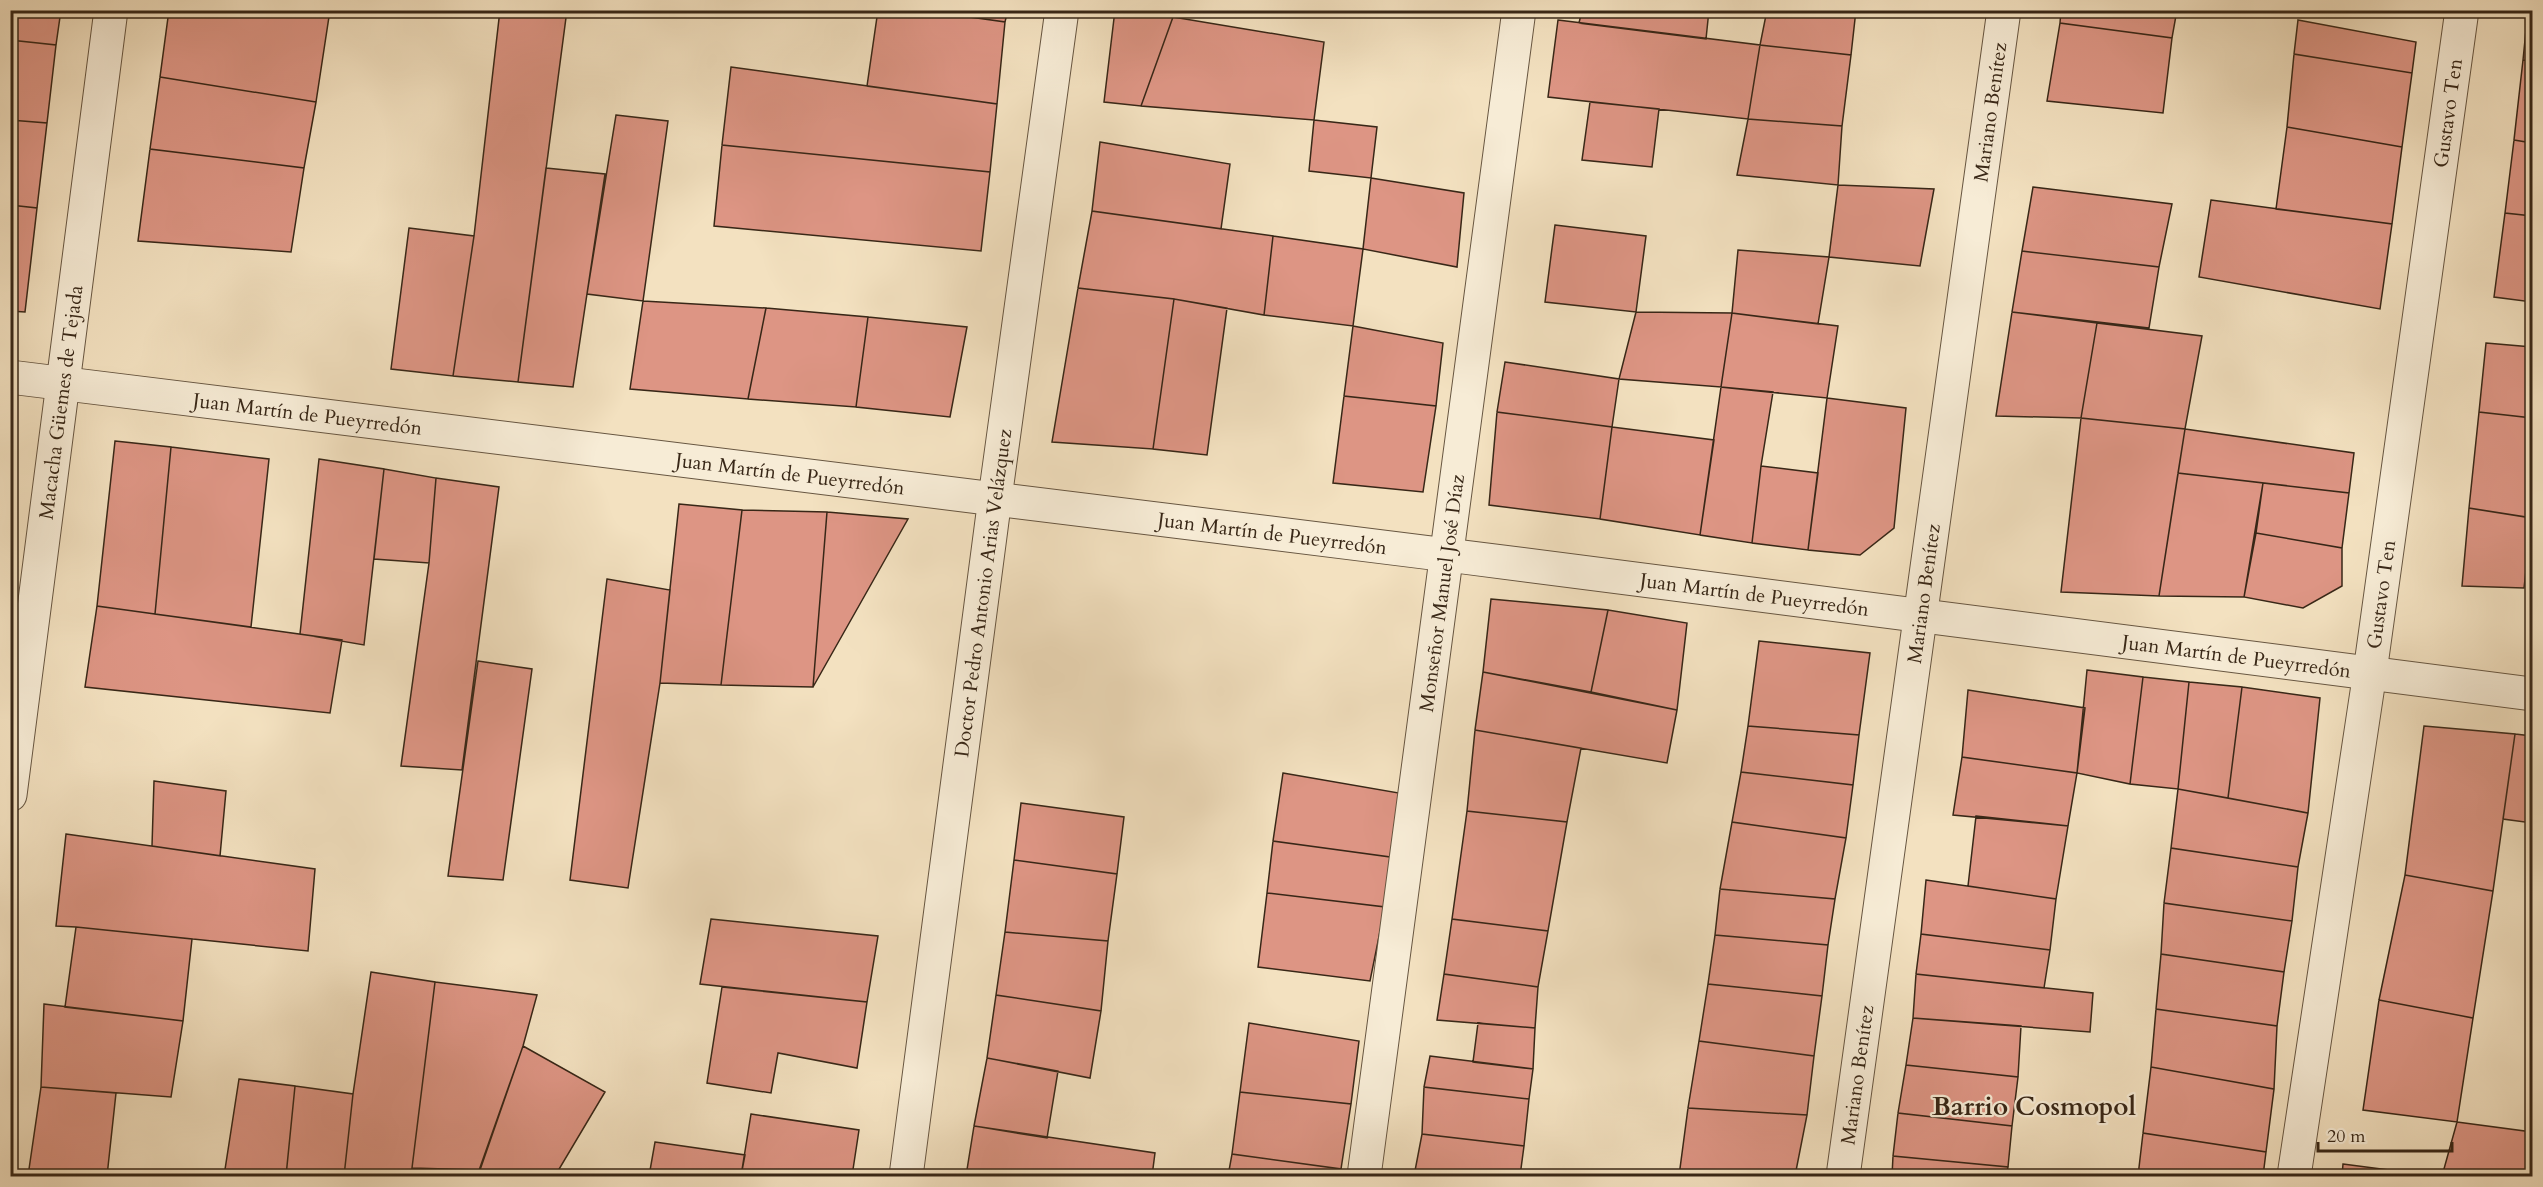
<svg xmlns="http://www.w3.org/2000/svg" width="2543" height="1187" font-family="Cardo,serif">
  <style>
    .building { fill: #dd9584; stroke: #382717; stroke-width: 1.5 }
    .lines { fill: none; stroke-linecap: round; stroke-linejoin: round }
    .minor-casing { stroke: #675641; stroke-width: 35 }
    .minor { stroke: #f7ecd6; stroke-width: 33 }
    .labels { text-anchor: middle; stroke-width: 4.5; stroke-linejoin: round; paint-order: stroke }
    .street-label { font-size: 20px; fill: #382717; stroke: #f7ecd6 }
    .district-label { font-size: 26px; font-weight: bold; fill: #382717; stroke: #f7ecd6 }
  </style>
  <rect width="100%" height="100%" fill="#f3e1c0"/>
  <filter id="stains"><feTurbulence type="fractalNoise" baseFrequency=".00333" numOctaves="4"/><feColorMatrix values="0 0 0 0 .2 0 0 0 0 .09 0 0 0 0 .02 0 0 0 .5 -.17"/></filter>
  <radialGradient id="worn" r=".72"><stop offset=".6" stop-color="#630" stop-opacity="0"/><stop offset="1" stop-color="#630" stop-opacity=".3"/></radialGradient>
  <path class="building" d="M10,10H61L56,45L10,40Z
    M169,10H330L316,102L160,77Z
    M500,10H567L518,382L453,376L474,236Z
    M878,10H920L1005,22L997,104L867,86Z
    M920,10H1008L1005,22Z
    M1115,10L1173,17L1141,106L1104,102Z
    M1128,10H1176L1173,17Z
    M1582,10H1709L1706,39L1579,23Z
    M1767,10H1856L1851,55L1760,45Z
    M2061,10H2177L2172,38L2060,23Z
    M2528,10H2532V61L2523,60Z
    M1173,17L1324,42L1314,120L1141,106Z
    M1558,20L1760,45L1748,119L1548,97Z
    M2298,20L2416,42L2412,73L2294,54Z
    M2060,23L2172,38L2163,113L2047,101Z
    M10,40L56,45L47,123L10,120Z
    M1760,45L1851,55L1842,126L1748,119Z
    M2294,54L2412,73L2402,147L2287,127Z
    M2523,60L2532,61V143L2514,140Z
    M731,67L997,104L990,172L722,145Z
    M160,77L316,102L304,168L150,149Z
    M1590,102L1659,109L1652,167L1582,160Z
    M616,115L668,121L643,301L587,294Z
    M1748,119L1842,126L1838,185L1737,175Z
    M10,120L47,123L37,208L10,205Z
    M1314,120L1377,127L1371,178L1309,171Z
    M2287,127L2402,147L2392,224L2276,209Z
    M2514,140L2532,143V216L2505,213Z
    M1100,142L1230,164L1221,229L1092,211Z
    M722,145L990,172L981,251L714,226Z
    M150,149L304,168L291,252L138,241Z
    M546,168L605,174L573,387L518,382Z
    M1371,178L1464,193L1457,267L1363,249Z
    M1838,185L1934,189L1920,266L1829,257Z
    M2033,187L2172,204L2159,267L2022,251Z
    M2211,200L2392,224L2380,309L2199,277Z
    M10,205L37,208L25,312L10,311Z
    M1092,211L1273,236L1264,315L1174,299L1078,288Z
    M2505,213L2532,216V302L2494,297Z
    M1555,225L1646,236L1636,312L1545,302Z
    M409,228L474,236L453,376L391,369Z
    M1273,236L1363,249L1353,326L1264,315Z
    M1738,250L1829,257L1818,324L1732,313Z
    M2022,251L2159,267L2149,328L2012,312Z
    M1078,288L1174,299L1153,449L1052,442Z
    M1174,299L1227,308L1207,455L1153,449Z
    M643,301L766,308L748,399L630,389Z
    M766,308L868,317L856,407L748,399Z
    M1636,312L1732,313L1721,387L1619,379Z
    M2012,312L2097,323L2081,418L1996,416Z
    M1732,313L1838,326L1827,398L1721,387Z
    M868,317L967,327L950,417L856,407Z
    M2097,323L2202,336L2185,429L2081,418Z
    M1353,326L1443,343L1436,406L1344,396Z
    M2486,343L2532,347V418L2479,412Z
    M1505,362L1619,379L1612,427L1497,412Z
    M1721,387L1773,392L1761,466L1752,543L1700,535Z
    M1344,396L1436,406L1423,492L1333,483Z
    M1827,398L1906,408L1894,528L1860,555L1808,550Z
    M1497,412L1612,427L1600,519L1489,505Z
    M2479,412L2532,418V518L2469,508Z
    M2081,418L2185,429L2159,596L2061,592Z
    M1612,427L1714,440L1700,535L1600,519Z
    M2185,429L2354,453L2349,493L2178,473Z
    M115,441L171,447L155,614L97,606Z
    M171,447L269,459L251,627L155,614Z
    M319,459L384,469L364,645L300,634Z
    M1761,466L1818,473L1808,550L1752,543Z
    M384,469L436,478L429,563L374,559Z
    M2178,473L2263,483L2244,597L2159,596Z
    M436,478L499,487L462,770L401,766L429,563Z
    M2263,483L2349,493L2342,548L2256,533Z
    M679,504L742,510L721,685L660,683Z
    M2469,508L2532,518L2524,588L2462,586Z
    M742,510L827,512L813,687L721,685Z
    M827,512L908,519L813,687Z
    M2256,533L2342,548V586L2303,608L2244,597Z
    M607,579L670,590L660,683L628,888L570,880Z
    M1491,599L1608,610L1591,692L1483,672Z
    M97,606L342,640L330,713L85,687Z
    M1608,610L1687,623L1677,710L1591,692Z
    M1759,641L1870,653L1859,735L1748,726Z
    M478,661L532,669L503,880L448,876Z
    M2087,670L2143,677L2130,784L2077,773Z
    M1483,672L1677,710L1667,763L1475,730Z
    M2143,677L2189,682L2178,789L2130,784Z
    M2189,682L2242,687L2228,798L2178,789Z
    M2242,687L2320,698L2308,813L2228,798Z
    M1968,690L2085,708L2077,773L1962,757Z
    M1748,726L1859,735L1853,785L1741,772Z
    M2424,726L2515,734L2493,891L2405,875Z
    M1475,730L1581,748L1567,822L1467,811Z
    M2515,734L2532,736V823L2503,819Z
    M1962,757L2077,773L2068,826L1953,815Z
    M1741,772L1853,785L1846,838L1732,822Z
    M1283,773L1399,793L1390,857L1273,841Z
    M154,781L226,791L220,856L152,846Z
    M2178,789L2308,813L2298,867L2171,848Z
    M1021,803L1124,817L1117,874L1014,860Z
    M1467,811L1567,822L1548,931L1452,919Z
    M1976,816L2068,826L2056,899L1968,886Z
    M1732,822L1846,838L1835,899L1720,889Z
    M66,834L315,869L308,951L76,927L56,926Z
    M1273,841L1390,857L1385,907L1267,893Z
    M2171,848L2298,867L2292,921L2164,903Z
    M1014,860L1117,874L1108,941L1005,932Z
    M2405,875L2493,891L2473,1018L2379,1000Z
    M1926,880L2056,899L2050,950L1921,934Z
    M1720,889L1835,899L1828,945L1715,935Z
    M1267,893L1385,907L1370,981L1258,967Z
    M2164,903L2292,921L2284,972L2161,954Z
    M711,919L878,936L867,1002L700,984Z
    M1452,919L1548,931L1538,987L1444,974Z
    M76,927L192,939L183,1021L65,1007Z
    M1005,932L1108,941L1101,1011L996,995Z
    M1921,934L2050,950L2044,988L1916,974Z
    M1715,935L1828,945L1822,996L1708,984Z
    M2161,954L2284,972L2277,1026L2156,1009Z
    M371,972L435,982L411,1176H344L353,1094Z
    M1444,974L1538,987L1535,1028L1437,1020Z
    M1916,974L2093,993L2090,1032L1913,1018Z
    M435,982L537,995L523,1046L480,1170L412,1168Z
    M1708,984L1822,996L1814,1056L1699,1041Z
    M722,987L867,1002L857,1068L778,1053L771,1093L707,1083Z
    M996,995L1101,1011L1090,1078L987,1058Z
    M2379,1000L2473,1018L2457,1122L2363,1110Z
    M44,1004L183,1021L171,1097L41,1087Z
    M2156,1009L2277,1026L2274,1089L2151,1067Z
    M1913,1018L2021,1026L2018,1077L1906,1065Z
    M1249,1023L1359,1041L1351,1104L1240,1092Z
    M1478,1023L1535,1028L1533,1069L1473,1062Z
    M1699,1041L1814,1056L1807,1115L1688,1108Z
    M523,1046L605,1092L555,1176H477Z
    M1430,1056L1533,1069L1529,1099L1424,1087Z
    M987,1058L1058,1071L1047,1138L974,1126Z
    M1906,1065L2018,1077L2012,1126L1898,1113Z
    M2151,1067L2274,1089L2266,1152L2143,1133Z
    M239,1079L295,1086L286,1176H224Z
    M295,1086L353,1094L344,1176H286Z
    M41,1087L116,1093L107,1176H28Z
    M1424,1087L1529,1099L1524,1146L1422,1134Z
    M1240,1092L1351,1104L1341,1169L1232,1154Z
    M1688,1108L1807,1115L1795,1176H1679Z
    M1898,1113L2012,1126L2008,1167L1893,1156Z
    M751,1114L859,1130L852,1176H741Z
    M2457,1122L2532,1132V1176H2442Z
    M974,1126L1155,1153L1152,1176H966Z
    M2143,1133L2266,1152L2263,1176H2138Z
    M1422,1134L1524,1146L1520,1176H1414Z
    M655,1142L745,1155L741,1176H649Z
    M1232,1154L1341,1169L1339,1176H1228Z
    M1893,1156L2008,1167L2006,1176H1892Z
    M2343,1164L2435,1176H2342Z"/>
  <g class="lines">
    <defs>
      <g id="minor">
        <path id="s1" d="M10,377L1448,555L2532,694"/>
        <path id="s2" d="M10,795L111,10"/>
        <path id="s3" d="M906,1176L995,498L1062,10"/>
        <path id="s4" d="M1364,1176L1519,10"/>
        <path id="s5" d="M1843,1176L2004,10"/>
        <path id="s6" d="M2294,1176L2370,672L2462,10"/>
      </g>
    </defs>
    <use href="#minor" class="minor-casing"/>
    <use href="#minor" class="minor"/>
  </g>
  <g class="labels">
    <g class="street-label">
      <text dy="7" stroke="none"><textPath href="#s5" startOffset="1074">Mariano Benítez</textPath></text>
      <text dy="7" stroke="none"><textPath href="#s6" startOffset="1074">Gustavo Ten</textPath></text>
      <text dy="7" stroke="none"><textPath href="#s2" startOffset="396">Macacha Güemes de Tejada</textPath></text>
      <text dy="7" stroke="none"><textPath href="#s1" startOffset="300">Juan Martín de Pueyrredón</textPath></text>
      <text dy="7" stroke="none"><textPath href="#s1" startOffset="786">Juan Martín de Pueyrredón</textPath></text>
      <text dy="7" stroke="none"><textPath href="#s1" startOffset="1272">Juan Martín de Pueyrredón</textPath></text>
      <text dy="7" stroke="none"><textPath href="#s3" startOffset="588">Doctor Pedro Antonio Arias Velázquez</textPath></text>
      <text dy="7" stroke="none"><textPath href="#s4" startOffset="588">Monseñor Manuel José Díaz</textPath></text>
      <text dy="7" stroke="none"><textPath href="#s5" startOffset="588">Mariano Benítez</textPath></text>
      <text dy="7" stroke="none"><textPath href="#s6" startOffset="588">Gustavo Ten</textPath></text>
      <text dy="7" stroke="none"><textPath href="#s1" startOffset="1758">Juan Martín de Pueyrredón</textPath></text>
      <text dy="7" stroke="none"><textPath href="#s1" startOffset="2244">Juan Martín de Pueyrredón</textPath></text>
      <text dy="7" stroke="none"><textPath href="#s5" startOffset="102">Mariano Benítez</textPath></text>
    </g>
    <g class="district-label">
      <text x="2034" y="1115">Barrio Cosmopol</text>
    </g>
  </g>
  <rect width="2543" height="1187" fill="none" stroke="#f3e1c0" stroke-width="36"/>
  <rect x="12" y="12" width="2519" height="1163" fill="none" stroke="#382717" stroke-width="3"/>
  <rect x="18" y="18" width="2507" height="1151" fill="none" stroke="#382717" stroke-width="1.5"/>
  <path d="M2318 1142v9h134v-9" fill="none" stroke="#382717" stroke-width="3"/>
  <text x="2327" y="1142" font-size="18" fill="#382717" stroke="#f7ecd6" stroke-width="4.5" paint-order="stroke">20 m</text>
  <rect width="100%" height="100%" filter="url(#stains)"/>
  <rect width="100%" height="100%" fill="url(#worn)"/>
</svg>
